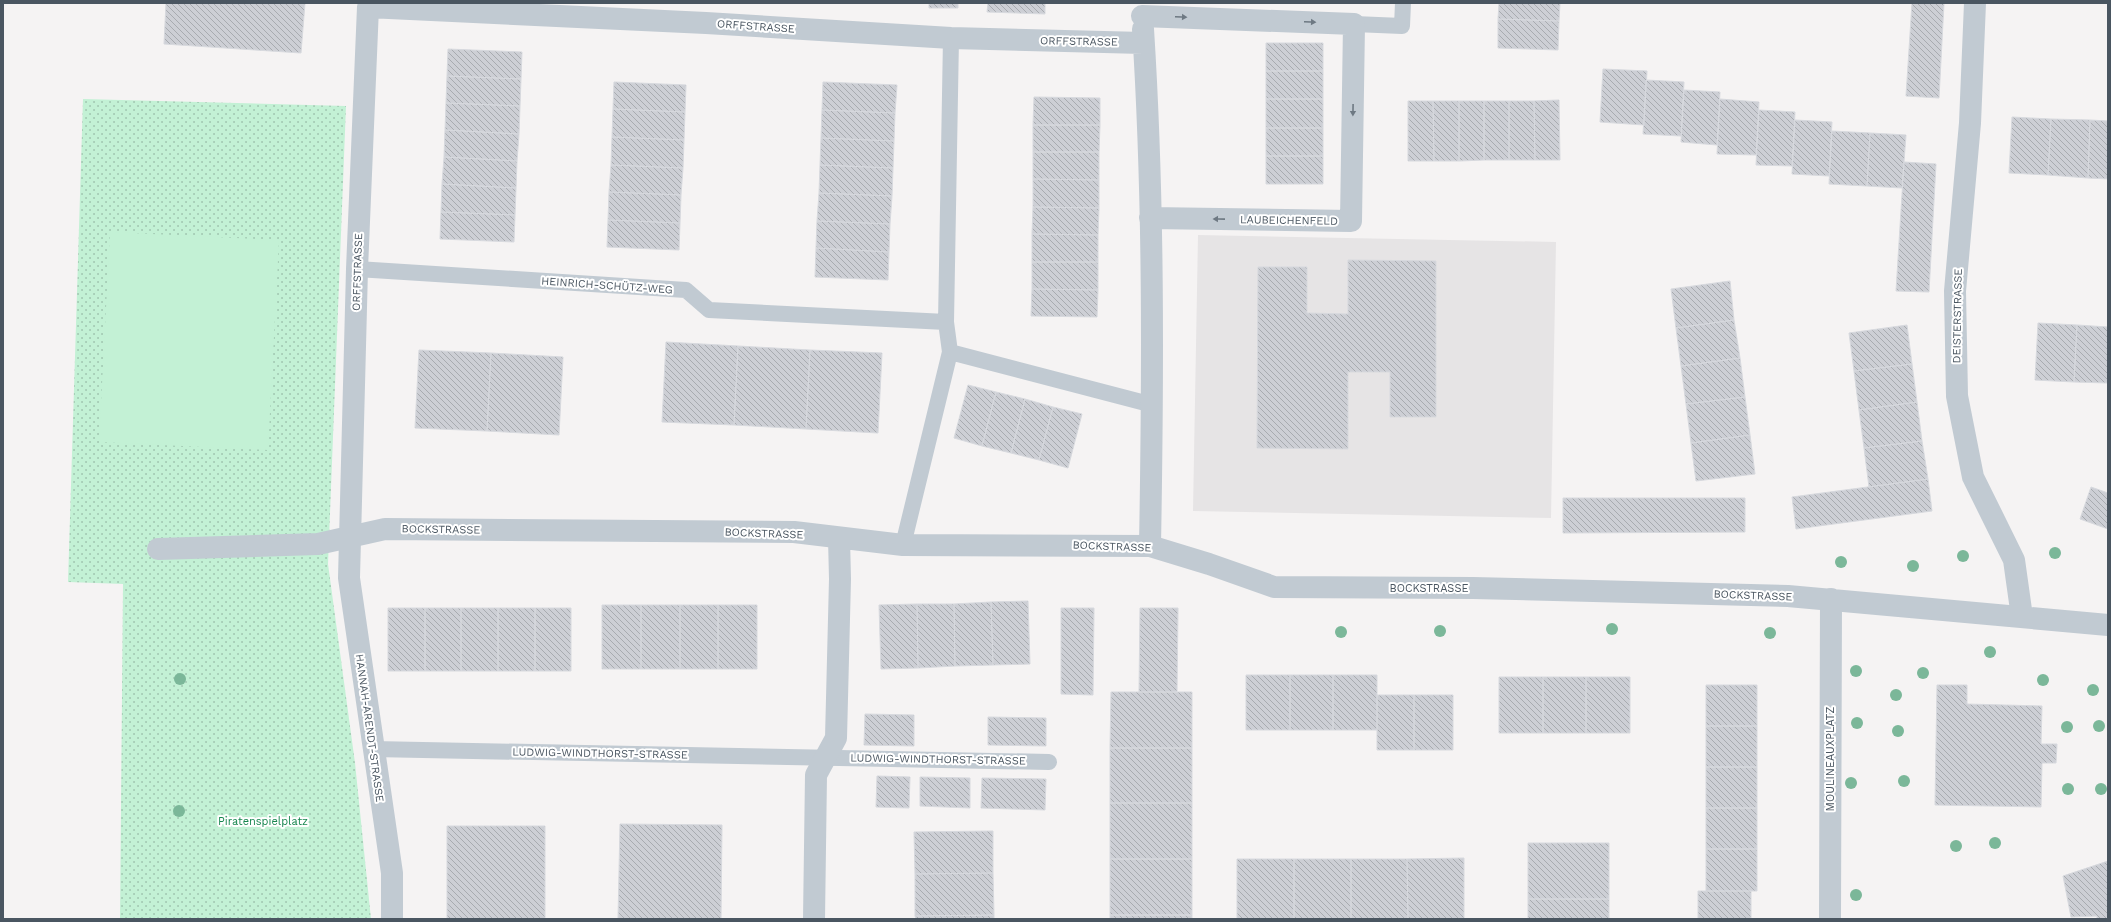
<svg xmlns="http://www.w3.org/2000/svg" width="2111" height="922" font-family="'Work Sans',sans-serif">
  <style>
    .education { fill: #e6e4e5 }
    .grass { fill: url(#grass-dots) }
    .pitch { fill: #c3f1d5 }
    .building { fill: url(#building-back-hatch); stroke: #d7d9de }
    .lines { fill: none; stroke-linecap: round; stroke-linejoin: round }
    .service { stroke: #c1cad2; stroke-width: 16 }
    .minor { stroke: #c1cad2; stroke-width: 22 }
    .tree { fill: #7bb799 }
    .oneway { fill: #6e7983 }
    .labels { text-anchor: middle; stroke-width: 4; stroke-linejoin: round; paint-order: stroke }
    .street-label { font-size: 11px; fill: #4a5661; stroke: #fff }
    .park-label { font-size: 11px; fill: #17864f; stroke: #fff }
  </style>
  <defs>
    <pattern id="grass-dots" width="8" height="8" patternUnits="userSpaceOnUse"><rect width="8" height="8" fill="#c3f1d5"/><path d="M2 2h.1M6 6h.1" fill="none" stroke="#a0c6b0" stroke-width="1.8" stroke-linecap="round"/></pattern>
    <pattern id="building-back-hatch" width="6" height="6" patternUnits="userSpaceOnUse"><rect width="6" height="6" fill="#cdcfd5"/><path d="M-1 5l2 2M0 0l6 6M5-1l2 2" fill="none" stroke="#a8abb0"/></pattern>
  </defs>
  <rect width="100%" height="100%" fill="#f5f3f3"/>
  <path class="education" d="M1198,235L1556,242L1551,518L1193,511Z"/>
  <path class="grass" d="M83,99L346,106L328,564L355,763L371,919H120L123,584L68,582Z"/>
  <path class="pitch" d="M110,232L279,240L268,450L99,442Z"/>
  <path class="building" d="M166,3H305L301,53L164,44Z
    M929,3H958V8H929Z
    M988,3H1045V14L987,12Z
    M1499,3H1560L1559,21L1498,19Z
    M1912,3H1944L1939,98L1906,96Z
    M1498,19L1559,21L1558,50L1498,48Z
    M1266,43H1323V71H1266Z
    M448,49L522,52L521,79L447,76Z
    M1603,69L1647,71L1644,125L1600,122Z
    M1266,71H1323V99H1266Z
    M447,76L521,79L520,106L446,103Z
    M1646,80L1684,82L1681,136L1643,134Z
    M614,82L686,85L685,112L613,109Z
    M823,82L897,85L895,113L822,110Z
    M1684,90L1720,92L1717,145L1681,142Z
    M1034,97L1100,98V125H1033Z
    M1266,99H1323V128H1266Z
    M1720,99L1759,102L1756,155L1717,154Z
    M1559,100L1560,160H1535L1534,101Z
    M1408,101H1433L1434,161H1408Z
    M1433,101H1459V161H1434Z
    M1459,101H1484V160L1459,161Z
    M1484,101H1509V160H1484Z
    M1509,101H1534L1535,160H1509Z
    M446,103L520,106L519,134L445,130Z
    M613,109L685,112L684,140L612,137Z
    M822,110L895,113L894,141L821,138Z
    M1759,110L1795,112L1792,166L1756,165Z
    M2012,117L2051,119L2048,175L2009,173Z
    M2051,119L2090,120L2088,178L2048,175Z
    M1795,120L1832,122L1829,176L1792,174Z
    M2090,120L2108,121V179L2088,178Z
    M1033,125H1100L1099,152H1033Z
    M1266,128H1323V156H1266Z
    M445,130L519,134L517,161L444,157Z
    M1832,131L1870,133L1867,186L1829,184Z
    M1870,133L1906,135L1902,188L1867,186Z
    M612,137L684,140L683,168L611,165Z
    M821,138L894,141L893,168L820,165Z
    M1033,152H1099V180L1033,179Z
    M1266,156H1323V184H1266Z
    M444,157L517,161L516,188L442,184Z
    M1904,162L1936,164L1929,292L1896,291Z
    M611,165L683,168L681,195L609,192Z
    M820,165L893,168L892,196L819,193Z
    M1033,179L1099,180V208L1033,207Z
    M442,184L516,188L515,215L441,212Z
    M609,192L681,195L680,223L608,220Z
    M819,193L892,196L890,224L817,221Z
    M1033,207L1099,208L1098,235L1032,234Z
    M441,212L515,215L514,242L440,239Z
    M608,220L680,223L679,250L607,247Z
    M817,221L890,224L889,252L816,248Z
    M1032,234L1098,235V262H1032Z
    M816,248L889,252L888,280L815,277Z
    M1348,260L1436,261V417H1390V372H1348V449L1257,448L1258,267H1307V313L1348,314Z
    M1032,262H1098V290L1032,289Z
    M1730,281L1734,320L1676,328L1671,289Z
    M1032,289L1098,290L1097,317L1031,316Z
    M1734,320L1740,358L1681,366L1676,328Z
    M2038,323L2077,325L2074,382L2035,380Z
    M1907,325L1912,364L1854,371L1849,333Z
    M2077,325L2108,327V383L2074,382Z
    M666,342L738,346L734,425L662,422Z
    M738,346L810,350L806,429L734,425Z
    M419,350L491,353L487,431L415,428Z
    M810,350L882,353L878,433L806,429Z
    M491,353L563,357L559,435L487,431Z
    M1740,358L1745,397L1686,404L1681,366Z
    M1912,364L1917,402L1859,410L1854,371Z
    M968,385L996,392L982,446L954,438Z
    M996,392L1025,399L1011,453L982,446Z
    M1745,397L1750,435L1691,443L1686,404Z
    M1025,399L1053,407L1039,460L1011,453Z
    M1917,402L1922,441L1864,448L1859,410Z
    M1053,407L1082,414L1068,468L1039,460Z
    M1750,435L1755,474L1696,481L1691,443Z
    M1922,441L1928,479L1869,487L1864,448Z
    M1928,479L1932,511L1796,529L1792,497Z
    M2091,487L2108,493V529L2080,519Z
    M1563,498H1745V532L1563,533Z
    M1028,601L1030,664L993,665L991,602Z
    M991,602L993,665L955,666L954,604Z
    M917,604H954L955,666L918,668Z
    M917,604L918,668L881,669L879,605Z
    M602,605H641V669H602Z
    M641,605H680V669H641Z
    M680,605H718V669H680Z
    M718,605H757V669H718Z
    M388,608H425V671H388Z
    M425,608H461V671H425Z
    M461,608H498V671H461Z
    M498,608H535V671H498Z
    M535,608H571V671H535Z
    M1061,608H1094L1093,695L1061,694Z
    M1140,608H1178L1177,692H1139Z
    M1246,675H1290V730H1246Z
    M1290,675H1333V730H1290Z
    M1333,675H1377V730H1333Z
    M1499,677H1543V733H1499Z
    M1543,677H1586V733H1543Z
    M1586,677H1630V733H1586Z
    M1706,685H1757V726H1706Z
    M1937,685H1967V704L2042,706L2041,744H2057L2056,763H2042L2041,807L1935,805Z
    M1111,692H1192V748H1110Z
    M1377,695H1414V750H1377Z
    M1414,695H1453V750H1414Z
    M865,714L914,715V746L864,745Z
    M988,717L1046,718V746L988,745Z
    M1706,726H1757V767H1706Z
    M1110,748H1192V803H1110Z
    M1706,767H1757V808H1706Z
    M877,776L910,777L909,808L876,807Z
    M920,777L970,778V808L920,806Z
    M982,778L1046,779L1045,810L981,808Z
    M1110,803H1192V859H1110Z
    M1706,808H1757V849H1706Z
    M620,824L722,825L721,919H618Z
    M447,826H545V919H447Z
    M993,831V873L915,874L914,832Z
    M1528,843H1609V899H1528Z
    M1706,849H1757V891H1706Z
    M1464,858V919H1408L1407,859Z
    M1110,859H1192V915H1110Z
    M1237,859H1294V919H1237Z
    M1294,859H1351V919H1294Z
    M1351,859H1407L1408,919H1351Z
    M2108,861V919H2097V916L2071,917L2063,876Z
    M993,873L994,915L915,916V874Z
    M1698,891H1751V919H1698Z
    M1528,899H1609V919H1528Z
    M994,915V919H916L915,916Z
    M1110,915H1192V919H1110Z"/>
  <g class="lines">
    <path class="service" d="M1354,24L1402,26L1403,3
      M951,38L946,322L950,352L1153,405
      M357,269L686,290L709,310L946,322
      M903,545L950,352
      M373,749L1049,762"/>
    <path class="minor" d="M1975,3L1970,123L1955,291L1957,396L1973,477L2014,560L2022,617
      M1142,16L1354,24L1351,221L1150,218
      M1143,29C1154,201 1153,374 1150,546
      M158,549L318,544L385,529L794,532L903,545L1150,546L1209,564L1274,587L1473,588L1788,596L2108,625
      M392,919V873L349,578L357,269L368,7L706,23L951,38L1143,43
      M814,919L816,775L836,738L840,579L839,538
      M1830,919L1831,599"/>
  </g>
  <g class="tree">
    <circle cx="2055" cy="553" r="6"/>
    <circle cx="1963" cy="556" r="6"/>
    <circle cx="1841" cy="562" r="6"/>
    <circle cx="1913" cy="566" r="6"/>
    <circle cx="1612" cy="629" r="6"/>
    <circle cx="1440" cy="631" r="6"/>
    <circle cx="1341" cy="632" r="6"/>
    <circle cx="1770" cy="633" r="6"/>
    <circle cx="1990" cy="652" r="6"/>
    <circle cx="1856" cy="671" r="6"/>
    <circle cx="1923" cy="673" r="6"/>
    <circle cx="180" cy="679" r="6"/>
    <circle cx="2043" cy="680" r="6"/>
    <circle cx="2093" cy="690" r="6"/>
    <circle cx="1896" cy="695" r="6"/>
    <circle cx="1857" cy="723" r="6"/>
    <circle cx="2099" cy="726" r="6"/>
    <circle cx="2067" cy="727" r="6"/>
    <circle cx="1898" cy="731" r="6"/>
    <circle cx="1904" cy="781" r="6"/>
    <circle cx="1851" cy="783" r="6"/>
    <circle cx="2068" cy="789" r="6"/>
    <circle cx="2101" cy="789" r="6"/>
    <circle cx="179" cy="811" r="6"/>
    <circle cx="1995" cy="843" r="6"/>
    <circle cx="1956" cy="846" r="6"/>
    <circle cx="1856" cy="895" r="6"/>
  </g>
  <defs><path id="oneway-solid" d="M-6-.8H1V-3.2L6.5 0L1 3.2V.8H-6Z"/></defs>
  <g class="oneway">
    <use href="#oneway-solid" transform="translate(1181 17) rotate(2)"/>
    <use href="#oneway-solid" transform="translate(1310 22) rotate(2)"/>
    <use href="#oneway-solid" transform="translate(1353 110) rotate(91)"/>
    <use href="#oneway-solid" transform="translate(1219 219) rotate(-179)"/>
  </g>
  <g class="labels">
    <g class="street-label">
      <text transform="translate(756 26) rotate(4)" y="4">ORFFSTRASSE</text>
      <text transform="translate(1079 41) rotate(1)" y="4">ORFFSTRASSE</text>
      <text transform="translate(1289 220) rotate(1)" y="4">LAUBEICHENFELD</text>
      <text transform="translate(357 272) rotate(-88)" y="4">ORFFSTRASSE</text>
      <text transform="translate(607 285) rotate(4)" y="4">HEINRICH-SCHÜTZ-WEG</text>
      <text transform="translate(1957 316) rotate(-89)" y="4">DEISTERSTRASSE</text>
      <text transform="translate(441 529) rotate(1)" y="4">BOCKSTRASSE</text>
      <text transform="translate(764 533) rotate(2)" y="4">BOCKSTRASSE</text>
      <text transform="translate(1112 546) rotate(2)" y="4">BOCKSTRASSE</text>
      <text x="1429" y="592">BOCKSTRASSE</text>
      <text transform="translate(1753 595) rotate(2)" y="4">BOCKSTRASSE</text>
      <text transform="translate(370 728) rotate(82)" y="4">HANNAH-ARENDT-STRASSE</text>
      <text transform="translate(600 753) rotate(1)" y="4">LUDWIG-WINDTHORST-STRASSE</text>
      <text transform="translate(938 759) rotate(1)" y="4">LUDWIG-WINDTHORST-STRASSE</text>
      <text transform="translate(1830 759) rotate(-90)" y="4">MOULINEAUXPLATZ</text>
    </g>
    <g class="park-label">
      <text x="263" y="825">Piratenspielplatz</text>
    </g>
  </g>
  <rect width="2111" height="922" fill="none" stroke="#4a5661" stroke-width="8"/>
</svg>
